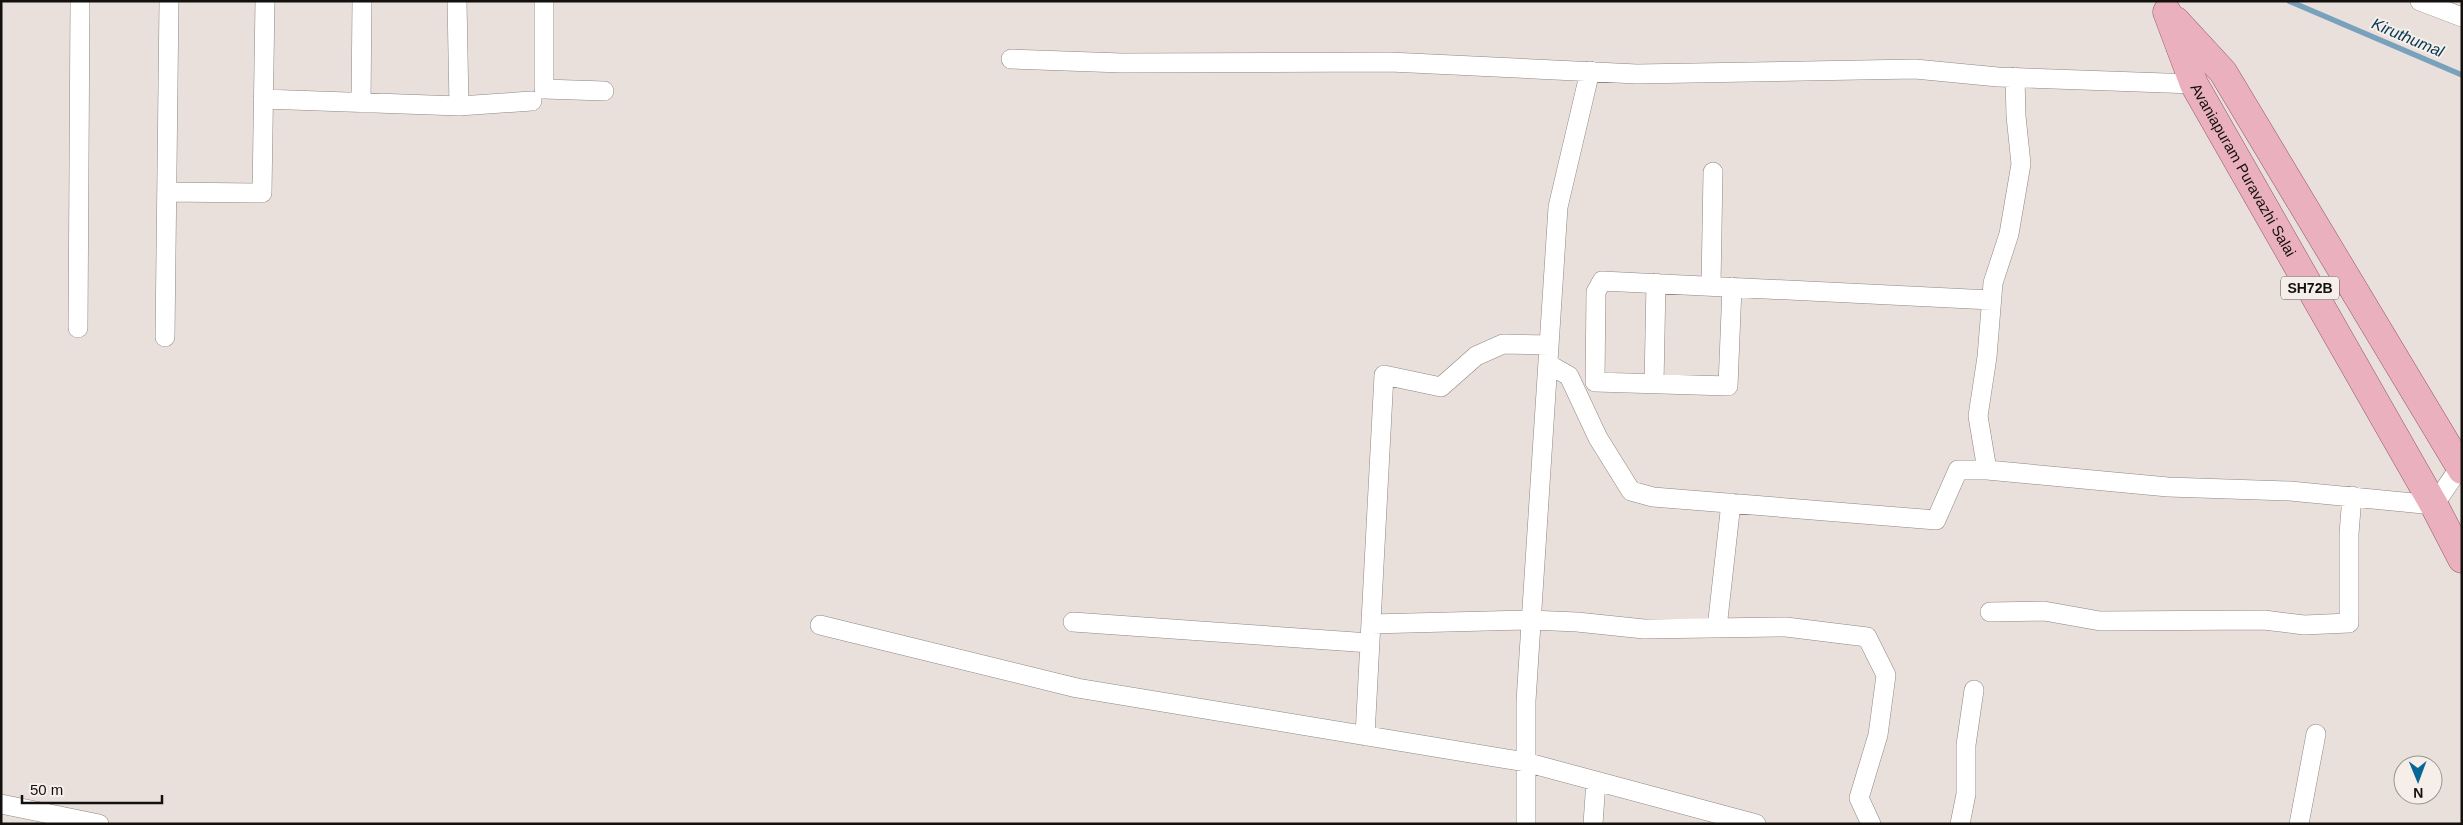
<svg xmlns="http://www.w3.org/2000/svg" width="2463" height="825" font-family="Arial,sans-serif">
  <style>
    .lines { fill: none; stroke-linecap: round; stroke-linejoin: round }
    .stream { stroke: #7aa1bc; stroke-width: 5.5 }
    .minor-casing { stroke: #8e8682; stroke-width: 20 }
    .primary-casing { stroke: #965663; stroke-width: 29 }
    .minor { stroke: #fff; stroke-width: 19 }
    .primary { stroke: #eab0bd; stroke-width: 28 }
    .labels { text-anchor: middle; stroke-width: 4; stroke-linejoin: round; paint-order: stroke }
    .shield { fill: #f6eee9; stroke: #575350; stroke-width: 1 }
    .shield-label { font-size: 14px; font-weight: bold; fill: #13100e }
    .street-label { font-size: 15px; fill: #13100e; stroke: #f6eee9 }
    .water-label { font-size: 16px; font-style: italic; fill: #043854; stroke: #f6eee9 }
  </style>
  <rect width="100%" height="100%" fill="#e9e0dc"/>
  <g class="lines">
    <path class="stream" d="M2289,1L2462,75"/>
    <defs>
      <path id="minor" d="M457,1L459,106
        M544,1V89L604,91
        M2420,1L2462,17
        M1011,59L1122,63L1390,62L1637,74L1915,69L1998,77L2194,84
        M2015,77L2016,116L2021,164L2009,234L1993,283L1987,357L1978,416L1987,470L2168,487L2290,491L2434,505L2462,464
        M263,99L459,106L532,101
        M361,103L362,1
        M167,192L262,193L265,1
        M1711,286L1713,172
        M1732,287L1728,386L1595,382L1596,292L1602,281L1991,300
        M78,328L80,1
        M165,337L169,1
        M1548,364L1569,376L1598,438L1631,491L1653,497L1936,520L1958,470H1987
        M1654,384L1656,283
        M1990,612L2044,611L2100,621L2264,620L2304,625L2349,623V534L2352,496
        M1073,622L1370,643
        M1371,624L1530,620L1577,622L1644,629L1786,627L1867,637L1886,675L1878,735L1859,798L1871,824
        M820,625L1077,688L1525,762L1756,824
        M1717,628L1731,503
        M1365,736L1384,375L1441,387L1476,356L1503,344L1549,345
        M1,804L99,824
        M1526,824V701L1558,207L1590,71
        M1593,824L1596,781
        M1960,824L1966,794V745L1974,690
        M2299,824L2316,734"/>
      <g id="primary">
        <path id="s1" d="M2167,12L2194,84L2434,505L2462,559"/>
        <path d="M2176,21L2223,72L2462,470"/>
      </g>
    </defs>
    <use href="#minor" class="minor-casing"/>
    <use href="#primary" class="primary-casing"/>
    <use href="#minor" class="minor"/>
    <use href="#primary" class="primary"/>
  </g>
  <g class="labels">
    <rect class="shield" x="2281" y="276.5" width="58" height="23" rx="4"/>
    <g class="shield-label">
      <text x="2310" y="293">SH72B</text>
    </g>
    <g class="street-label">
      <text dy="5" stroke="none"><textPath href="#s1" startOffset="176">Avaniapuram Puravazhi Salai</textPath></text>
    </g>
    <g class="water-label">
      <text transform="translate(2408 37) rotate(23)" y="6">Kiruthumal</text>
    </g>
  </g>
  <rect width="2463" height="825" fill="none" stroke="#13100e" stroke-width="5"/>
  <g transform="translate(2418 780) rotate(179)"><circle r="24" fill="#f6eee9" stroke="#9b9591"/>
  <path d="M0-4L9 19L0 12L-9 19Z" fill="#0a6696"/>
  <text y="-8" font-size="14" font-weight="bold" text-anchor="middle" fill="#13100e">N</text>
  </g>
  <path d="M22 795v8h140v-8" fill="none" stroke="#13100e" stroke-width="2.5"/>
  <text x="30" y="795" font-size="15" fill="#13100e" stroke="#f6eee9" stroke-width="4" paint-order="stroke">50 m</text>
</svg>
